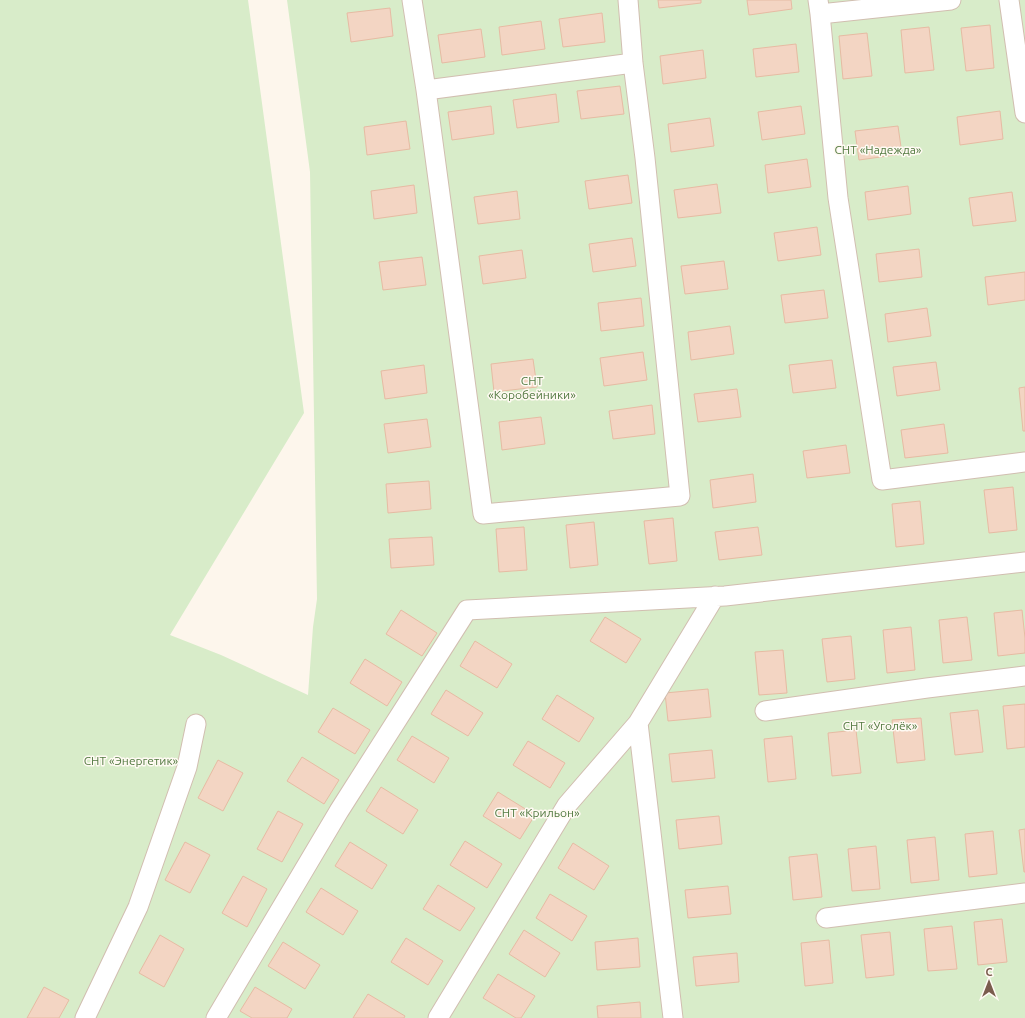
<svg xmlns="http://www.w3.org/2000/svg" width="1025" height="1018" font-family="Ubuntu,sans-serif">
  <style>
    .green { fill: #d8ecc9 }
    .building { fill: #f3d5c3; stroke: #e6bba3 }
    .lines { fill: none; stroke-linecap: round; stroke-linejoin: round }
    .street-casing { stroke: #d1beb0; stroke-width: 21 }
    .street { stroke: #fff; stroke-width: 19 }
    .labels { text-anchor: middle; stroke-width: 3; stroke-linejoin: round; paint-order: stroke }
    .park-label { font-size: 12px; fill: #537a41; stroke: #fffaf3 }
  </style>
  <rect width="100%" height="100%" fill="#fdf6ec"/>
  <path class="green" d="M0,0H248L304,413L170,635L221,655L308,695L313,627L317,599L310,172L287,0H1025V1018H0Z"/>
  <path class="building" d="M658,0H701V3L659,8Z
    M747,0H791L792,9L749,15Z
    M390,8L393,36L351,42L347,13Z
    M602,13L605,42L563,47L559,19Z
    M541,21L545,49L502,55L499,27Z
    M990,25L994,68L966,71L961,28Z
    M929,27L934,70L905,73L901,30Z
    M481,29L485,57L442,63L438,35Z
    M867,33L872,76L843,79L839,36Z
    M796,44L799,72L756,77L753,49Z
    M703,50L706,78L663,84L660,56Z
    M620,86L624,114L581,119L577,91Z
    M556,94L559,122L517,128L513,100Z
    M491,106L494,134L452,140L448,112Z
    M801,106L805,134L762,140L758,112Z
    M1000,111L1003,139L960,145L957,117Z
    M710,118L714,146L671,152L668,124Z
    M406,121L410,149L367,155L364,127Z
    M898,126L902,154L859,160L855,131Z
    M807,159L811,187L768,193L765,165Z
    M628,175L632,203L589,209L585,181Z
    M717,184L721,213L678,218L674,190Z
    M414,185L417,213L374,219L371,191Z
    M908,186L911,214L868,220L865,192Z
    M517,191L520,219L478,224L474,197Z
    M1012,192L1016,221L973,226L969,198Z
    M817,227L821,255L778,261L774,233Z
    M632,238L636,266L593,272L589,244Z
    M919,249L922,277L879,282L876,254Z
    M522,250L526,278L483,284L479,256Z
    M422,257L426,285L383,290L379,262Z
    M724,261L728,289L685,294L681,266Z
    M1025,272V300L988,305L985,277Z
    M824,290L828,318L785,323L781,295Z
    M641,298L644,326L601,331L598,303Z
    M927,308L931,336L888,342L885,314Z
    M730,326L734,354L691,360L688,332Z
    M643,352L647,380L604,386L600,358Z
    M533,359L537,387L494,392L491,364Z
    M832,360L836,388L793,393L789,365Z
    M936,362L940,390L897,396L893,367Z
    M424,365L427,393L385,399L381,371Z
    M1025,387V431H1023L1019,388Z
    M737,389L741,417L698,422L694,394Z
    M652,405L655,434L613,439L609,411Z
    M541,417L545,444L502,450L499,422Z
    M427,419L431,447L388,453L384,424Z
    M944,424L948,453L905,458L901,430Z
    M846,445L850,473L807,478L803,451Z
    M753,474L756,502L713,508L710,480Z
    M429,481L431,509L388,513L386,484Z
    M1013,487L1017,530L989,533L984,490Z
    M920,501L924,544L896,547L892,504Z
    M673,518L677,561L649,564L644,521Z
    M594,522L598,565L570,568L566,525Z
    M524,527L527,570L499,572L496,529Z
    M758,527L762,555L719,560L715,532Z
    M432,537L434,565L391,568L389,539Z
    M401,610L437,633L422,656L386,634Z
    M1022,610L1025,638V653L998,656L994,613Z
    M605,617L641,639L626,663L590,641Z
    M967,617L972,660L943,663L939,620Z
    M911,627L915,670L887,673L883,630Z
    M851,636L855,679L827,682L822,639Z
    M475,641L512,664L497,688L460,666Z
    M783,650L787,693L759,695L755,652Z
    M365,659L402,682L387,706L350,683Z
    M708,689L711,717L668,721L665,693Z
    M446,690L483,713L468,736L431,714Z
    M557,695L594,718L579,742L542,719Z
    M1025,704V747L1007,749L1003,706Z
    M333,708L370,730L355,754L318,732Z
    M978,710L983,752L955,755L950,713Z
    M921,718L925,760L897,763L892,720Z
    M856,730L861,773L832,776L828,733Z
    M412,736L449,758L434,783L397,760Z
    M792,736L796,779L768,782L764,739Z
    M528,741L565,763L550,788L513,765Z
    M712,750L715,778L672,782L669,754Z
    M302,757L339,780L324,804L287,781Z
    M218,760L243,773L223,811L198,798Z
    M381,787L418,810L403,834L366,811Z
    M498,792L535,815L520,839L483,816Z
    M278,811L303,824L282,862L257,849Z
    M719,816L722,844L679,849L676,820Z
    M1025,829V872H1024L1019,830Z
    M993,831L997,874L969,877L965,834Z
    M935,837L939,880L911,883L907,840Z
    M465,841L502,864L487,888L450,865Z
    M185,842L210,855L190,893L165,880Z
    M350,842L387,865L372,889L335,866Z
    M573,843L609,866L594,890L558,868Z
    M876,846L880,889L852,891L848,849Z
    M817,854L822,897L793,900L789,857Z
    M243,876L267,889L247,927L222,913Z
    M438,885L475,908L460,931L423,909Z
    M728,886L731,914L688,918L685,890Z
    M321,888L358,911L343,935L306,912Z
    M550,894L587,916L572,941L536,918Z
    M1002,919L1007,962L978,965L974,922Z
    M952,926L957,969L928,971L924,929Z
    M524,930L560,953L545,977L509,954Z
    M890,932L894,975L866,978L861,935Z
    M160,935L184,949L164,987L139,973Z
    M406,938L443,961L428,985L391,962Z
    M638,938L640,967L597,970L595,942Z
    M829,940L833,983L805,986L801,943Z
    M283,942L320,965L305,989L268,966Z
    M737,953L739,982L696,986L693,957Z
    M498,974L535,996L521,1018H516L483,998Z
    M44,987L69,1000L59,1018H27Z
    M255,987L292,1009L287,1018H252L240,1011Z
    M368,994L405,1016L404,1018H353Z
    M640,1002L641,1018H598L597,1006Z"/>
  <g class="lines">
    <defs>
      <path id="street" d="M412,0L426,90L483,514L680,496L645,158L633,63L628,0
        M818,0L820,14L838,198L882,480L1025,462
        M1009,0L1025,113
        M820,14L951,0
        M426,90L633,63
        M765,711L927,688L1025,676
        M638,723L673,1018
        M826,918L1025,893
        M85,1018L138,907L187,767L196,724
        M216,1018L339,811L467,610L725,596L1025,562
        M438,1018L567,805L638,723L715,596"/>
    </defs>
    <use href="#street" class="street-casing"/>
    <use href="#street" class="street"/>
  </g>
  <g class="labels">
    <g class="park-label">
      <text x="878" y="154">СНТ «Надежда»</text>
      <text x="532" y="385">СНТ<tspan x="532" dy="14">«Коробейники»</tspan></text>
      <text x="880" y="730">СНТ «Уголёк»</text>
      <text x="131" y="765">СНТ «Энергетик»</text>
      <text x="537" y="817">СНТ «Крильон»</text>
    </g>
  </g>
  <g transform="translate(989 982)" stroke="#fffaf3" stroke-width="3" paint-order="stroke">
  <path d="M0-3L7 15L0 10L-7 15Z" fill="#7a5c4d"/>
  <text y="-6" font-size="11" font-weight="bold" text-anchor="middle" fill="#7a5c4d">С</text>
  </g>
</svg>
